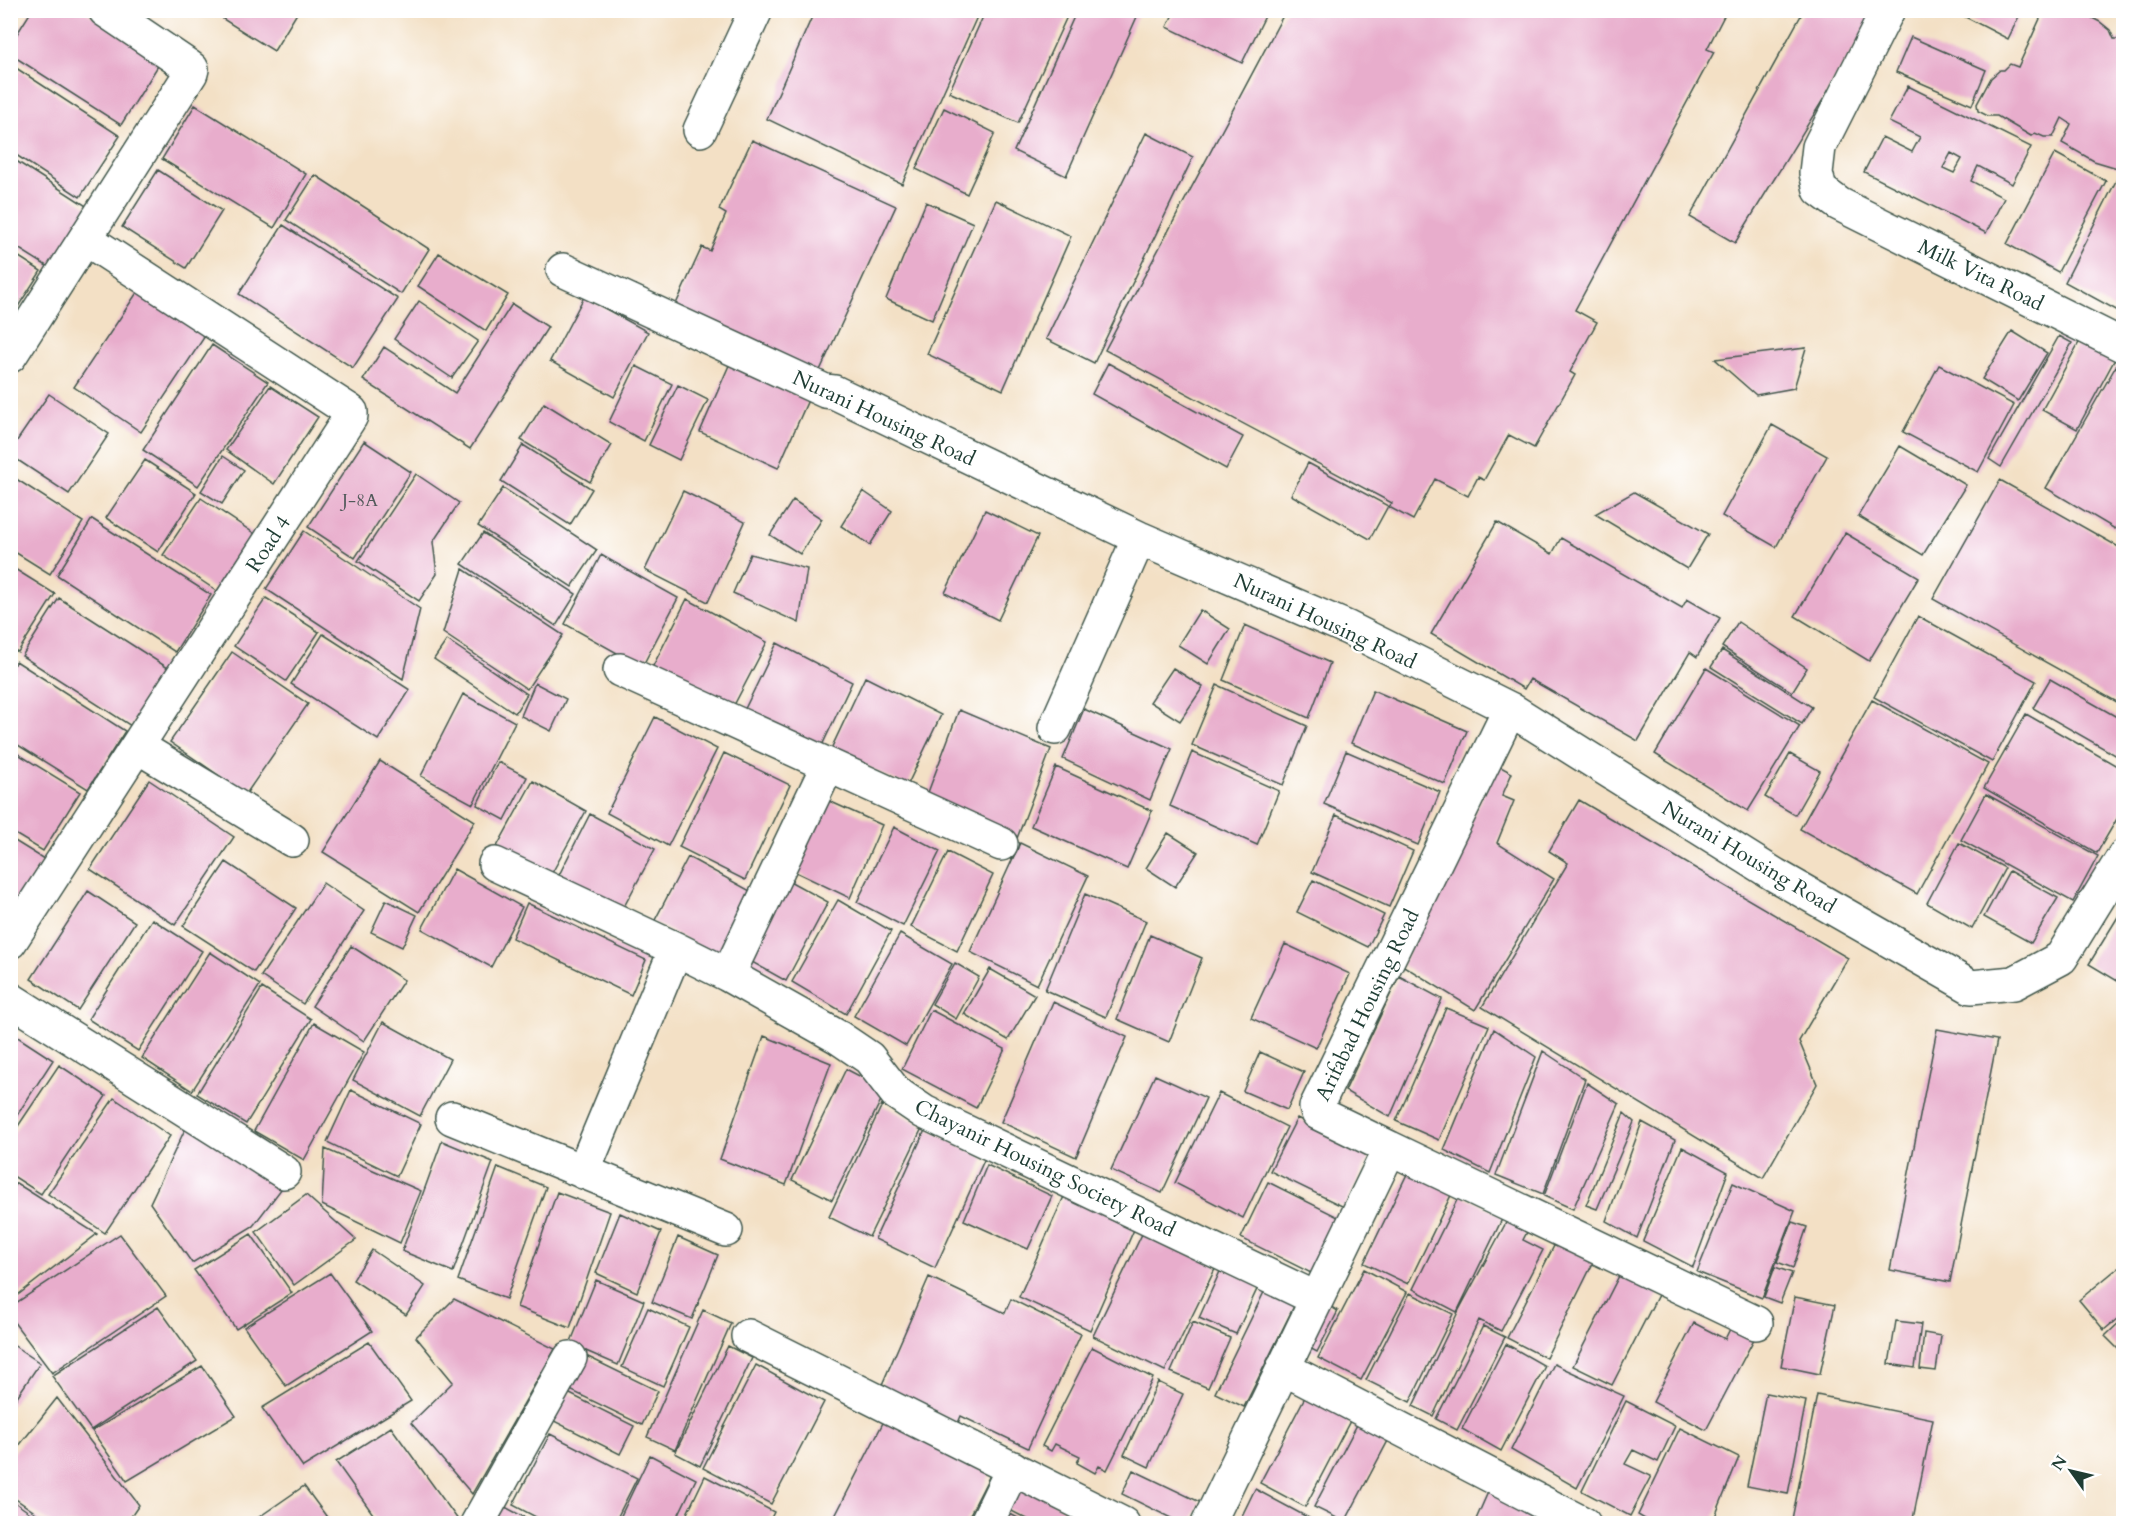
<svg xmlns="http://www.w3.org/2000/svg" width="2134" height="1534" font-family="Cardo,serif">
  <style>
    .building { fill: #e8adcc; fill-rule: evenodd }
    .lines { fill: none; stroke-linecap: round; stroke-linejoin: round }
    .street-casing { stroke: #3f554a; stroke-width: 36 }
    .street { stroke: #fff; stroke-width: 33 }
    .labels { text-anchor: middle; stroke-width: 4.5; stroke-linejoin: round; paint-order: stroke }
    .number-label { font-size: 18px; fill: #51595a }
    .street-label { font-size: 21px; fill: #1f3d34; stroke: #fff }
  </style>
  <rect width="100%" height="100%" fill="#fff"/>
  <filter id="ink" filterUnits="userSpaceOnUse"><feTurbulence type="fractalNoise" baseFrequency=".0167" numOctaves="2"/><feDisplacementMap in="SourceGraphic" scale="12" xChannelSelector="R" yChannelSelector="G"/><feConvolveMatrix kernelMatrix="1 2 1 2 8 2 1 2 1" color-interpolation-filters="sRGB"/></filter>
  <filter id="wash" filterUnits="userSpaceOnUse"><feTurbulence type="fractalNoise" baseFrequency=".008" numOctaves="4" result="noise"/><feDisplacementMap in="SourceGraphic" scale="24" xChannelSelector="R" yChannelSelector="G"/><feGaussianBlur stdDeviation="1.35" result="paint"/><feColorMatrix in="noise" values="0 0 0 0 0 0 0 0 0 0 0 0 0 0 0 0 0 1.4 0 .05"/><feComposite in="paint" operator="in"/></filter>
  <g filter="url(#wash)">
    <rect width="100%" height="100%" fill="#f3e0c5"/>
    <g id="blocks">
      <path class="building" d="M32,10H83L161,61L121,125L10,54V45Z
        M228,10H299L274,51L223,19Z
        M815,10H980L902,184L767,119Z
        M986,10H1070L1018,123L949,92Z
        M1077,10H1140L1066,176L1014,151Z
        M1175,10H1268L1242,63L1167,27Z
        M1286,10H1727L1707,49L1714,52L1575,310L1597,322L1570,372L1575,375L1534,448L1509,435L1484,480L1478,477L1468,496L1435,479L1413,520L1389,507L1392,503L1105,350Z
        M1804,10H1878L1735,243L1690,217Z
        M1952,10H2022L2008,39Z
        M2044,10H2077L2100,22L2110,30L2114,39H2124V170L2094,161L2062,143L2071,124L2062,118L2053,137H2044L2035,133L2031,136L1997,116H1988L1978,111L1977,104L1991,78L2000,70H2004L2010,64L2018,67Z
        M1911,37L1986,70L1972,105L1896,72Z
        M10,64L120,136L80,197L10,151Z
        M1908,86L2031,147L2012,184L1978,166L1971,181L2004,198L1986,233L1864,172L1882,137L1912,152L1920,137L1889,122ZM1951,153L1962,159L1954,173L1943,168Z
        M195,105L306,174L274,228L162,159Z
        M944,108L995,133L967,194L916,169Z
        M1146,133L1193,157L1094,363L1046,339Z
        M752,140L896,206L816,379L672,313L702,247L710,251L726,214L719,210Z
        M2055,153L2106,181L2058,272L2007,244Z
        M10,157L91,209L53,270L10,243Z
        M158,170L222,211L186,268L122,227Z
        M315,175L429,249L401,294L286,220Z
        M2117,179L2124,182V304L2120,312L2065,282Z
        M996,200L1071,236L1003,390L927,354Z
        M926,202L973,223L932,320L886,299Z
        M283,225L398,299L353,368L239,294Z
        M10,251L41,271L10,319Z
        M439,253L508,295L486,331L418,286Z
        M140,288L207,333L141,432L74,387Z
        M584,297L648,332L614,397L550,361Z
        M419,301L478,341L452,378L394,339Z
        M512,304L548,327L470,449L363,380L384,347L455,393Z
        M2012,331L2047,353L2018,401L1982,379Z
        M2059,336L2072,343L2001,467L1989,459Z
        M2081,339L2116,357L2077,429L2042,410Z
        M212,345L268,382L198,486L143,450Z
        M1806,348L1794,388L1756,395L1715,359Z
        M730,363L808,400L778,468L700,432Z
        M1108,363L1243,437L1226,469L1092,394Z
        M1939,365L2014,405L1978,472L1903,432Z
        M636,366L672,384L644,441L609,422Z
        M2116,366L2124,371V513L2115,529L2046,488Z
        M678,385L708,400L679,460L649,445Z
        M270,386L318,417L274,484L226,450Z
        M49,394L109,434L69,494L10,455V451Z
        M544,403L612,445L590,482L521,440Z
        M1772,425L1827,456L1776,547L1722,516Z
        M364,441L411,472L355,558L308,527Z
        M523,445L592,489L570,525L501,481Z
        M1900,446L1966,485L1923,555L1858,516Z
        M223,456L244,470L222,504L201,491Z
        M145,460L196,493L158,552L106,518Z
        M1308,463L1388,506L1370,539L1291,495Z
        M416,474L459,503L433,542L437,574L419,601L358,561Z
        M10,475L83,522L50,574L10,549Z
        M2000,480L2124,550V706L1933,599Z
        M503,488L597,550L572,587L478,526Z
        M683,491L745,522L708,602L645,570Z
        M863,491L892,511L870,545L841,526Z
        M1634,492L1708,534L1687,569L1595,514Z
        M201,498L255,534L217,591L163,555Z
        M793,500L822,519L800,554L770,535Z
        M985,510L1038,536L998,620L945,593Z
        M92,519L211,595L175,652L57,575Z
        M1497,522L1552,554L1561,538L1682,608L1687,599L1720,618L1697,657L1690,652L1638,741L1530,679L1524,689L1431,634Z
        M304,531L420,609L403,679L266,589Z
        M483,533L576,594L556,626L462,564Z
        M1845,533L1919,577L1869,661L1795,616Z
        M750,554L807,569L799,623L733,593Z
        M601,555L678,598L642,667L565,624Z
        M10,566L55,594L18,652L10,648Z
        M463,569L563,635L527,689L443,633Z
        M59,598L168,668L131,726L22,656Z
        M266,598L319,632L286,681L234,646Z
        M687,599L767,642L731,711L652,668Z
        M1200,610L1230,629L1208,664L1178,645Z
        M1918,616L2036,681L1992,762L1874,697Z
        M1738,622L1807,668L1792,692L1722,647Z
        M1245,625L1330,663L1309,718L1223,680Z
        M323,634L410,690L378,740L291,684Z
        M447,640L527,694L515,713L434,659Z
        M777,643L852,682L818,754L742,715Z
        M1722,650L1812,707L1802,724L1711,667Z
        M232,652L308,704L246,794L170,742Z
        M16,661L125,731L88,789L10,740V670Z
        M1173,668L1203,687L1180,721L1150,702Z
        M1706,668L1800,726L1748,811L1655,754Z
        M865,677L941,715L907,786L831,749Z
        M2050,679L2124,721V760L2033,708Z
        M535,683L566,699L551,731L521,716Z
        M1217,685L1307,726L1283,785L1192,745Z
        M1373,690L1467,731L1445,784L1351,743Z
        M463,694L515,722L473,804L421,776Z
        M1872,700L1988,764L1917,894L1800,829Z
        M1084,709L1172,749L1150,800L1063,759Z
        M959,710L1051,749L1016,841L924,803Z
        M2026,714L2124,770V807L2097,853L1984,788Z
        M655,717L717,749L668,846L607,813Z
        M10,749L80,792L43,851L10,831Z
        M1346,751L1440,792L1418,845L1324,804Z
        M1192,752L1279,791L1257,845L1170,806Z
        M724,753L790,785L745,880L679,847Z
        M1790,754L1820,771L1795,815L1765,797Z
        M380,761L475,821L419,912L323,852Z
        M498,762L527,777L505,820L477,805Z
        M1497,765L1512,773L1502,796L1514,801L1497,843L1554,879L1475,1010L1402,965Z
        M1056,767L1152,811L1127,869L1031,826Z
        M149,780L234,837L175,925L90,869Z
        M533,781L586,811L547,882L494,852Z
        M1986,794L2098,856L2073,902L1961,840Z
        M818,796L882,825L850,898L787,868Z
        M1579,800L1848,958L1799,1041L1817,1084L1763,1178L1482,1007L1568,863L1549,851Z
        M590,814L655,849L620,914L557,879Z
        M1336,815L1413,851L1389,907L1312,872Z
        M894,827L940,851L903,926L857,902Z
        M1168,833L1198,852L1175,887L1146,868Z
        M10,838L44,859L10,911Z
        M1020,843L1088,876L1037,985L970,952Z
        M1959,843L2005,868L1972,929L1927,903Z
        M948,852L993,875L957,951L911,927Z
        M688,857L752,892L718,957L654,922Z
        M226,862L296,908L254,972L183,926Z
        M454,869L522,907L491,967L422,929Z
        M2009,871L2058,898L2031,943L1984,917Z
        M784,878L828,902L786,981L743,957Z
        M1313,880L1384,915L1368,947L1297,912Z
        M323,883L364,911L303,1004L261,976Z
        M88,891L135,922L78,1010L31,979Z
        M1085,894L1146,921L1106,1017L1045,990Z
        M386,900L417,915L402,947L371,932Z
        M838,900L891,931L846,1014L792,982Z
        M527,903L646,960L631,995L512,938Z
        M2124,907V985L2089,964Z
        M152,919L202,951L138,1051L88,1019Z
        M900,934L952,964L906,1046L854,1016Z
        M1150,935L1202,958L1169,1042L1117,1019Z
        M1285,944L1350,974L1316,1048L1251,1018Z
        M351,946L404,980L364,1041L312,1006Z
        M210,952L260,985L192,1091L142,1058Z
        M955,963L979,977L956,1019L932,1004Z
        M990,969L1035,995L1008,1040L964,1014Z
        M1399,976L1442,999L1390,1117L1345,1091Z
        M262,988L311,1019L246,1124L197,1094Z
        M1053,1002L1127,1037L1076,1157L1001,1122Z
        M1446,1008L1489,1026L1439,1140L1396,1121Z
        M931,1010L1005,1049L976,1108L902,1069Z
        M383,1022L450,1059L420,1116L353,1080Z
        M314,1023L364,1052L304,1160L254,1131Z
        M1494,1029L1536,1057L1490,1173L1444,1150Z
        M1937,1029L1997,1040L1950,1282L1890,1270Z
        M10,1032L53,1060L10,1126Z
        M764,1036L831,1063L786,1185L720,1159Z
        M1543,1051L1585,1079L1543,1194L1496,1175Z
        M1260,1052L1304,1072L1287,1110L1243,1091Z
        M59,1065L106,1096L41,1194L10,1174V1138Z
        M846,1069L886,1090L832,1200L792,1180Z
        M1155,1075L1206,1098L1162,1193L1111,1170Z
        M1587,1083L1619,1104L1573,1209L1544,1196Z
        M351,1090L421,1124L397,1176L327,1142Z
        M1219,1093L1287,1127L1243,1218L1175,1183Z
        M114,1098L170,1136L105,1233L48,1194Z
        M882,1105L923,1126L869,1237L829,1217Z
        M1624,1113L1634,1122L1597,1209L1586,1205Z
        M1297,1118L1370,1155L1344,1207L1270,1171Z
        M1642,1122L1675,1140L1637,1238L1606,1221Z
        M188,1123L282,1188L253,1226L192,1263L150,1203Z
        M926,1128L985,1158L935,1268L875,1239Z
        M442,1141L493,1162L453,1272L402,1251Z
        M1682,1147L1728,1172L1693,1267L1643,1241Z
        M325,1149L421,1191L400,1243L322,1205Z
        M987,1165L1052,1196L1028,1249L964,1220Z
        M498,1167L546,1187L506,1299L458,1280Z
        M1409,1170L1453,1191L1408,1284L1364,1263Z
        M1268,1182L1344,1220L1317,1276L1241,1238Z
        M16,1183L97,1234L10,1301V1191Z
        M1733,1183L1795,1211L1762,1298L1697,1272Z
        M557,1192L610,1212L570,1328L517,1307Z
        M1066,1192L1136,1225L1090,1330L1019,1297Z
        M1460,1194L1503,1217L1457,1312L1413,1289Z
        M306,1195L356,1240L294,1285L256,1232Z
        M620,1213L661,1232L637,1292L596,1273Z
        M1508,1219L1528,1230L1523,1240L1543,1250L1501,1331L1479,1320L1433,1416L1413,1406L1459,1310Z
        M1792,1222L1807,1227L1793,1268L1777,1262Z
        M1144,1230L1217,1265L1165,1371L1093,1336Z
        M120,1234L166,1296L52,1373L10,1317V1307Z
        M251,1234L292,1293L236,1329L194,1270Z
        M678,1237L718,1255L692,1319L652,1302Z
        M1556,1242L1594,1261L1546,1358L1507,1338Z
        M372,1250L425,1286L406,1315L353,1280Z
        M2124,1263V1313L2104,1330L2079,1300Z
        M1222,1267L1259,1285L1236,1334L1199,1318Z
        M1775,1267L1792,1273L1780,1303L1764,1297Z
        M1364,1269L1407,1292L1361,1380L1318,1358Z
        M1622,1270L1661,1289L1612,1385L1573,1366Z
        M330,1273L372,1331L286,1386L244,1327Z
        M929,1277L1005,1313L1011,1299L1081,1334L1028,1448L961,1416L958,1423L881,1387Z
        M596,1280L644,1301L618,1365L570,1344Z
        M1266,1288L1296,1302L1244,1407L1215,1393Z
        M1410,1293L1453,1314L1410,1402L1366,1380Z
        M1795,1297L1835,1305L1820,1374L1781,1366Z
        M454,1299L555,1349L472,1494L411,1423L453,1382L416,1337Z
        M1323,1302L1338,1311L1317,1352L1302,1344Z
        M158,1307L197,1361L91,1430L52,1376Z
        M648,1308L689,1327L663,1386L622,1367Z
        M703,1310L731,1323L675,1450L647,1437Z
        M2124,1318V1355L2105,1336Z
        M1896,1321L1921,1324L1915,1368L1889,1364Z
        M1193,1322L1230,1338L1208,1388L1171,1372Z
        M1694,1323L1725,1339L1731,1327L1754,1339L1706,1430L1653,1402Z
        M1483,1326L1505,1337L1457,1430L1436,1419Z
        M1924,1333L1941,1336L1936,1371L1920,1369Z
        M369,1342L411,1401L303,1467L262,1408Z
        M10,1343L40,1363L10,1407Z
        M1506,1344L1545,1366L1501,1451L1462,1429Z
        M728,1346L752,1358L700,1466L675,1453Z
        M1092,1347L1153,1378L1107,1470L1099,1466L1095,1473L1077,1463L1080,1456L1055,1444L1051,1451L1042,1446Z
        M582,1354L658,1391L642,1425L566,1388Z
        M1554,1364L1624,1396L1577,1488L1511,1450Z
        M756,1365L824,1402L771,1504L703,1468Z
        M202,1366L236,1416L127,1481L92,1431Z
        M1158,1382L1183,1394L1149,1467L1124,1455Z
        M564,1391L634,1426L620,1454L550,1419Z
        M1766,1393L1806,1401L1788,1494L1747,1486Z
        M1306,1395L1351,1419L1305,1507L1260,1483Z
        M1817,1395L1933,1419L1912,1524H1791Z
        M57,1398L139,1505L126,1524H52L10,1495V1457Z
        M1626,1401L1675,1426L1658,1462L1633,1450L1625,1464L1651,1476L1630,1516L1582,1491Z
        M886,1417L991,1473L965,1524H831Z
        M1360,1419L1391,1435L1345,1522L1314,1507Z
        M391,1427L461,1524H380L336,1462Z
        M1680,1428L1739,1457L1712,1524H1653L1638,1515Z
        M550,1434L637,1478L614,1524H549L513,1505Z
        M650,1455L696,1479L674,1524H617Z
        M1133,1470L1200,1502L1190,1524H1183L1122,1494Z
        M705,1476L774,1512L768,1524H682Z
        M1016,1479L1089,1524H1037L1002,1506Z
        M1492,1483L1573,1524H1474Z
        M304,1486L332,1524H249Z
        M1255,1489L1320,1524H1238Z
        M10,1499L46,1524H10Z
        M492,1500L537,1524H481Z
        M1001,1509L1029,1524H994Z"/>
    </g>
  </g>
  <g filter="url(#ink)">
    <use href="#blocks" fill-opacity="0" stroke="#3f554a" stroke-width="1.5"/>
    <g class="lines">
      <defs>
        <path id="street" d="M1888,10L1819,147L1816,173L1820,190L1839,204L2124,346
          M700,130L756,10
          M563,270L825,391L834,392L1139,538L1348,628L1510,709L1775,875L1971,987L2014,983L2061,958L2124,856
          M10,356L191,73L192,69L188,66L105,10
          M620,670L1001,844
          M1055,728L1139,538
          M137,746L292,840
          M495,864L676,949
          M10,942L351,416V412L347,409L86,239
          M728,975L838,1037L869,1058L896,1093L924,1112L1317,1299
          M10,999L284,1172
          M452,1118L726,1230
          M1390,1148L1756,1323
          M583,1172L676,949L728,975L828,765
          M748,1336L1123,1524
          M1283,1368L1584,1524
          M477,1524L570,1358
          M986,1524L1013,1468
          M1208,1524L1390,1148L1318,1113L1316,1107L1510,709"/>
      </defs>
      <use href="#street" class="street-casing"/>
      <use href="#street" class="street"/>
    </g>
  </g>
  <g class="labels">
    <g class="number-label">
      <text x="360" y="506">J-8A</text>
    </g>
    <g class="street-label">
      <text transform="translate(1981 275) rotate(26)" y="7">Milk Vita Road</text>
      <text transform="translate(884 418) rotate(25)" y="7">Nurani Housing Road</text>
      <text transform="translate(268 544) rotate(-57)" y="7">Road 4</text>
      <text transform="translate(1325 621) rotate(25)" y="7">Nurani Housing Road</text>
      <text transform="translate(1749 857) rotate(31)" y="7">Nurani Housing Road</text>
      <text transform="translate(1367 1005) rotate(-64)" y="7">Arifabad Housing Road</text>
      <text transform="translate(1045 1168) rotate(26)" y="7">Chayanir Housing Society Road</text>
    </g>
  </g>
  <rect width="2134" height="1534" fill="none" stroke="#fff" stroke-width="36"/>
  <g transform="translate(2071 1471) rotate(304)" stroke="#ffffff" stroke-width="4.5" paint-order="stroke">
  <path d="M0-4.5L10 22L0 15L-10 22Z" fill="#1f3d34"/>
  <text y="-9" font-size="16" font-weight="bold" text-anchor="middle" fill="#1f3d34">N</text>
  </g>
</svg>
